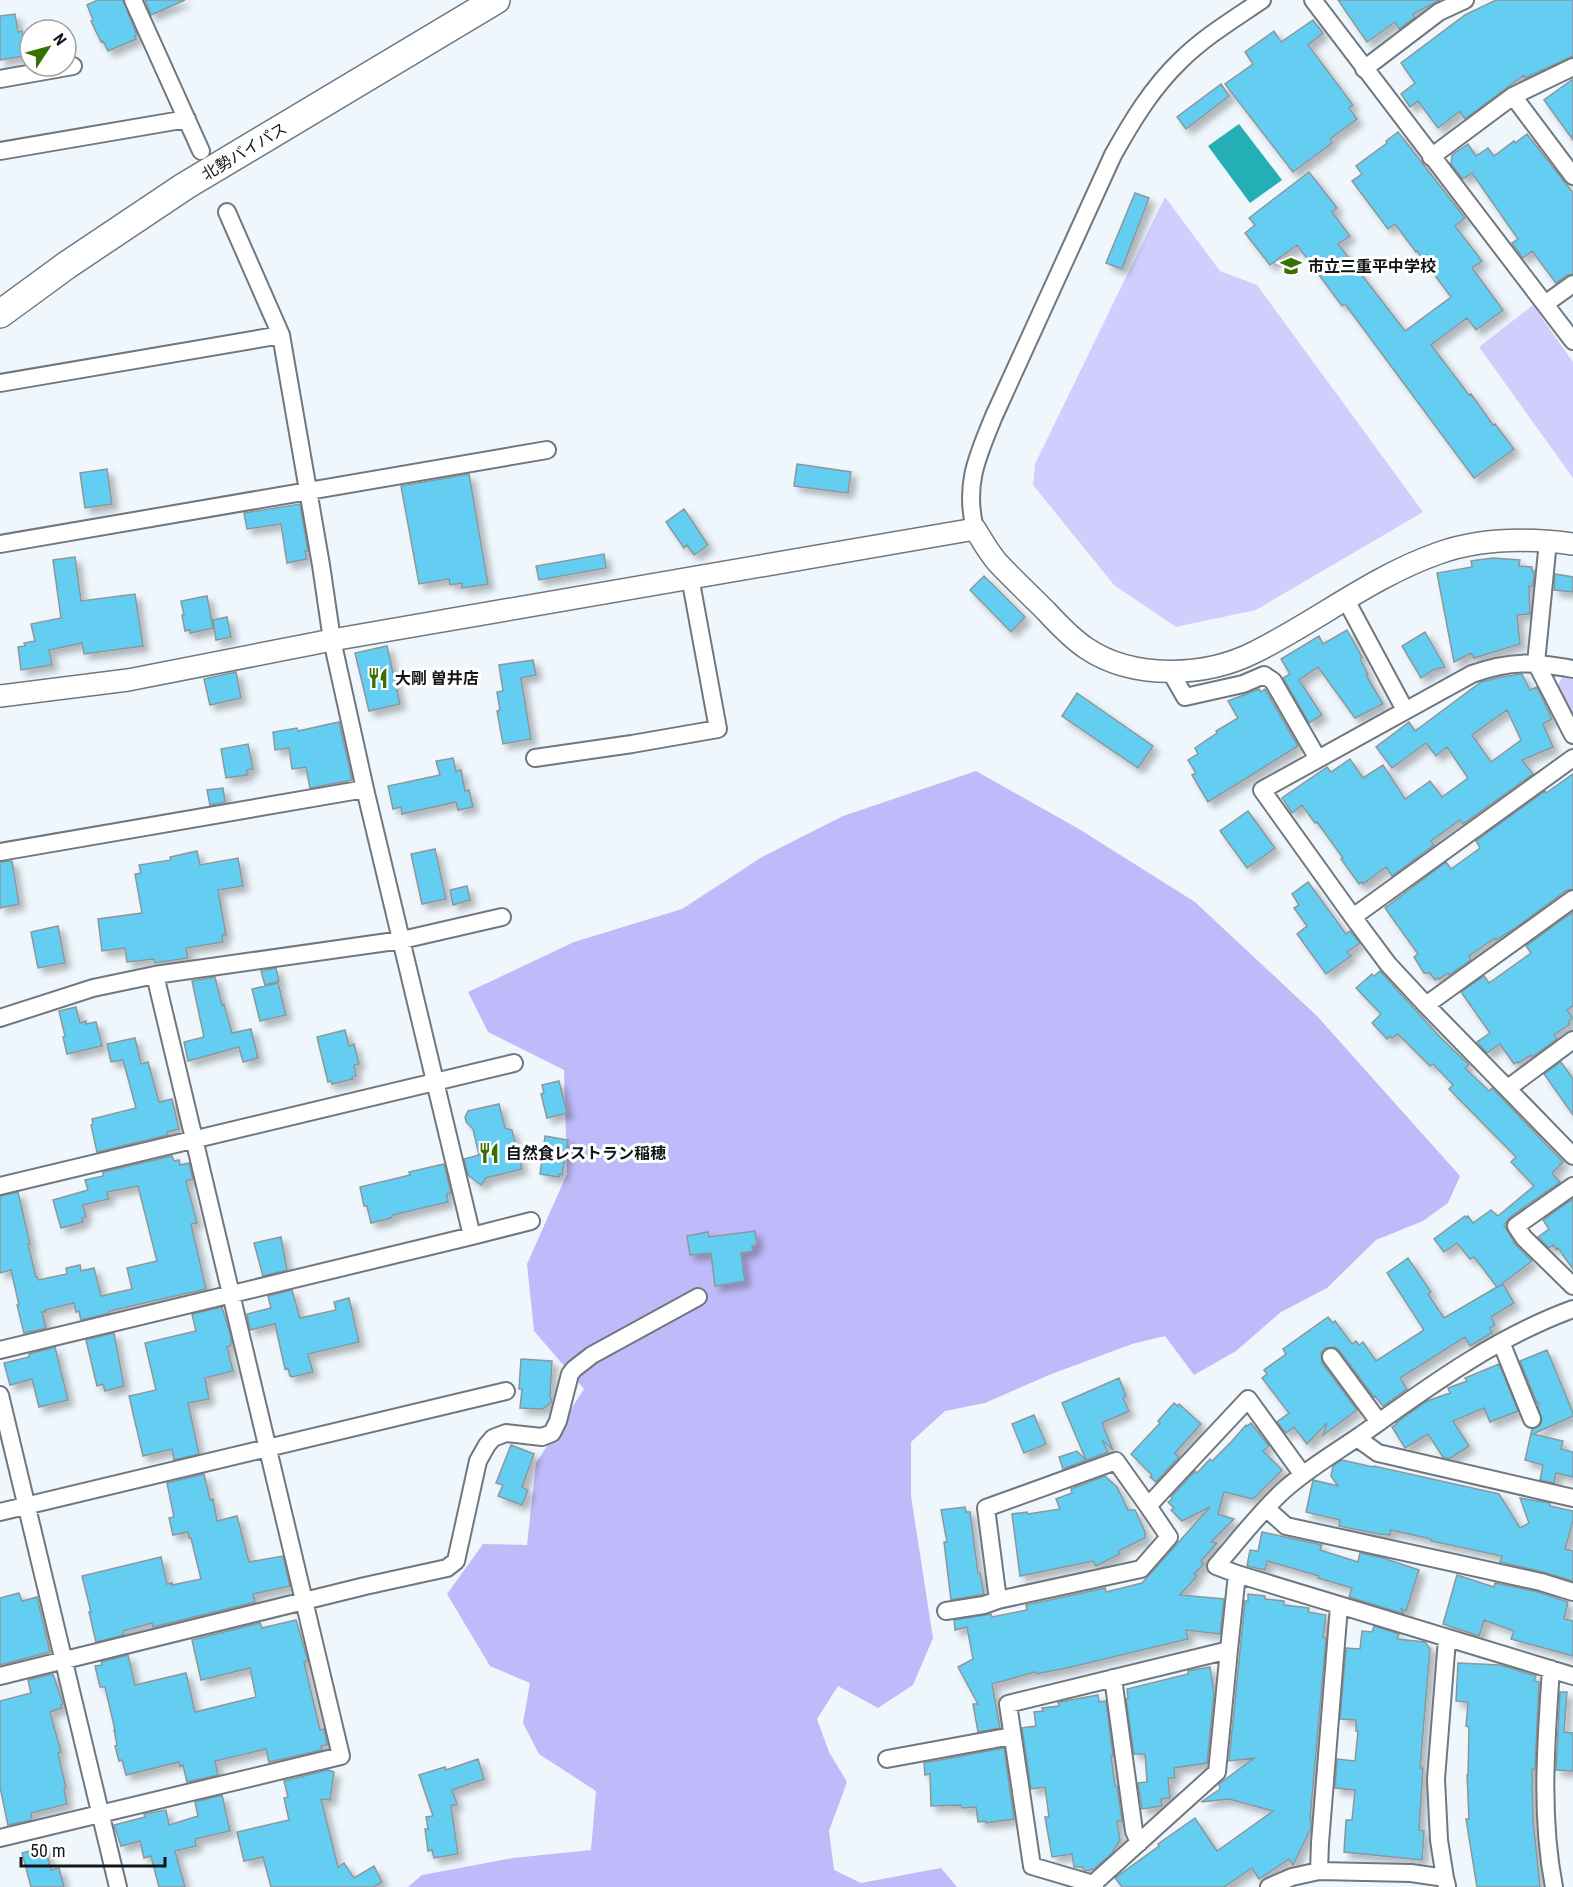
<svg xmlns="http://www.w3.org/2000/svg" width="1573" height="1887" font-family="'Roboto Condensed','Noto Sans JP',sans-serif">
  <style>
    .green { fill: #d1cefd }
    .forest { fill: #bfbaf9 }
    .water { fill: #24aeb6 }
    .building { fill: #63cef2; stroke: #8c979c; stroke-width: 1.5; fill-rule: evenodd; filter: url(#shadow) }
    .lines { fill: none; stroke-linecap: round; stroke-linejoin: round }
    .minor-casing { stroke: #6f777f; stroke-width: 20 }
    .tertiary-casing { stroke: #6f777f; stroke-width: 24 }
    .trunk-casing { stroke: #6f777f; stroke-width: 30 }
    .minor { stroke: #fff; stroke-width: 16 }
    .tertiary { stroke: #fff; stroke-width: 21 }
    .trunk { stroke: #fff; stroke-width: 27 }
    .labels { text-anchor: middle; stroke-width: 6; stroke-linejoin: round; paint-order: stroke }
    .street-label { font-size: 16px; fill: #131619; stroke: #fff }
    .poi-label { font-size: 16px; font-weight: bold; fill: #131619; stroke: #fff; text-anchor: start }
  </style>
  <defs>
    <filter id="shadow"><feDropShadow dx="5.5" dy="5.5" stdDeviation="3" flood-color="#0004"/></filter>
  </defs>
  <rect width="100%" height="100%" fill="#eff7fd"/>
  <path class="green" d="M1165,197L1220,271L1257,285L1423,512L1256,610L1176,627L1114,585L1033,485L1035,464Z
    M1533,305L1573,362V478L1479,347Z
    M1562,677L1573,679V715L1558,685Z"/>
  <path class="forest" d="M976,771L1079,829L1195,902L1317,1016L1460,1176L1448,1203L1423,1221L1376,1240L1327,1288L1281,1312L1236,1351L1194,1375L1165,1336L1132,1344L1049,1375L985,1403L945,1411L911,1442V1496L933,1638L913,1685L878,1708L838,1686L817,1719L829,1752L847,1782L829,1831L834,1870L861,1883L941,1868L957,1887H408L422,1875L513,1858L591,1850L596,1791L539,1754L523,1723L530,1683L490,1666L447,1594L483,1544L527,1545L536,1463L584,1389L534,1331L527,1264L567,1174L564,1070L488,1032L468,992L574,942L682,909L762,857L843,816Z"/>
  <path class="water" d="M1239,124L1282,180L1250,203L1208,146Z"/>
  <path class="building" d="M98,0H123L137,35L135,36L136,39L108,51L103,41L101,42L91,21L93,20L87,5Z
    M145,0H185L151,15Z
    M1338,0H1440L1413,14L1415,17L1399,29L1395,22L1367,42Z
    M1496,0H1573V56L1525,78L1524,75L1465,119L1460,111L1438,128L1418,101L1410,107L1401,94L1415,83L1401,63L1465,15Z
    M15,14L18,32L22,31L24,38H28L30,55L0,60V16Z
    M1313,20L1323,33L1308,45L1353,105L1349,108L1357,119L1330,139L1332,143L1293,172L1225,84L1253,64L1245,52L1274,31L1281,42Z
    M1573,79V140L1544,100Z
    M1221,84L1229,96L1186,129L1177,117Z
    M1398,132L1465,218L1455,226L1482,261L1472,268L1503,310L1476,330L1467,318L1431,345L1469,395L1471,394L1493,425L1495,424L1514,449L1474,478L1345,304L1342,306L1297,245L1270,265L1245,233L1255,225L1249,218L1309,172L1337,208L1332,212L1350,236L1338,244L1405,331L1451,297L1417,251L1416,252L1395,224L1388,229L1352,181L1362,174L1356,166L1387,143L1386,141Z
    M1527,134L1573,193V274L1567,275L1556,283L1532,251L1523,258L1512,243L1518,239L1472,173L1463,179L1451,164L1452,155L1468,144L1476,156L1488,148L1494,156L1514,141L1515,143Z
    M1135,193L1149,198L1122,269L1106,263Z
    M797,464L851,472L848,493L794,486Z
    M107,469L112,504L85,508L80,473Z
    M469,474L488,584L462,588V583L450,585L449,579L419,584L401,486Z
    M300,504L308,551H305L307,559L287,563L281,524L247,529L244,513Z
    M684,509L708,545L694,555L687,545L684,548L666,522Z
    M604,554L606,568L539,580L536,566Z
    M75,557L81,601L135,594L143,646L84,654L82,643L49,650L52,665L21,670L18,647L25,646L24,643L35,641L31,624L61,618L53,560Z
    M1493,558L1520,560L1519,566L1532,567V571H1534L1533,586H1529L1530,614L1517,615L1520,644L1474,658L1471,653L1454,662L1437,573L1472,567L1471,561Z
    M1555,574L1573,577V592L1554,590Z
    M984,576L1025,617L1011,632L970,590Z
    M207,596L213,628L190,633V630L185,631L182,615H184L181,601Z
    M227,617L231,637L216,640L213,620Z
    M1347,630L1362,657L1360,659L1368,674L1366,675L1383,704L1355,718L1318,667L1299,680L1322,715L1309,723L1283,678L1290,674L1281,659L1319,636L1323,644Z
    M1425,632L1445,667L1433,670L1421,678L1402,646Z
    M387,646L400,704L369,711L355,653Z
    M533,660L536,675L521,678L531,739L503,744L497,711L500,710L497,692L503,691L499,665Z
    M236,672L241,698L210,705L204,679Z
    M1522,674L1530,690L1537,687L1552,719L1543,724L1553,747L1522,760L1533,774L1463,824L1460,820L1431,841L1434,845L1392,876L1386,867L1363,884L1362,882L1359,884L1341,859L1343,858L1317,822L1315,823L1302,805L1292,813L1282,798L1327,767L1331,772L1350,759L1363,778L1383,765L1405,799L1430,781L1442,797L1468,778L1447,747L1436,756L1426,743L1392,768L1376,747L1409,722L1415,731L1481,682L1501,677ZM1507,710L1521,740L1491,762L1472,735Z
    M1259,689L1261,692L1265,689L1298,746L1208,802L1192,775L1196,773L1188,760L1198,754L1195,748L1217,733L1216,731L1238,718L1228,701Z
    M1077,693L1153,746L1138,768L1062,716Z
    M339,722L352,780L310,788L306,767L292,769L289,748L275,750L273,732L297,728L298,731Z
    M248,744L253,769L247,770V775L226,778L221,749Z
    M453,758L456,771L461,770L465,791L469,790L473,807L458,810L456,802L402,814L401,807L393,809L388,786L440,775L436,761Z
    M1573,774V889L1567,890L1514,929L1496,940L1495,938L1469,956L1471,960L1449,975L1448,973L1439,979L1438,978L1435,980L1430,973H1424L1414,957L1418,954L1385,908L1446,862L1451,869L1480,848L1476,841L1545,791L1546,793Z
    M223,788L225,802L210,805L207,790Z
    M1248,811L1275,848L1247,868L1220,831Z
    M435,849L446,899L422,904L411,854Z
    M197,851L200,865L238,858L243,886L218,890L226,935H222L223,942L186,948L188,958L155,963L154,959L127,962L125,948L102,951L98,919L142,913L135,874L141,873L139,865L171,860L170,857Z
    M12,861L19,904L0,908V862Z
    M1308,882L1346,934L1350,931L1360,943L1347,952L1351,956L1326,974L1297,934L1307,926L1294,908L1299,905L1292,894Z
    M467,886L470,900L453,905L450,890Z
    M1573,912V1006L1567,1010L1572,1017V1019L1568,1022L1570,1024L1554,1035L1557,1039L1532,1057L1531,1055L1518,1063L1517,1062L1514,1064L1500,1044L1487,1053L1477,1042L1490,1033L1461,992L1484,976L1489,983L1531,953L1526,946Z
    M58,926L65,963L38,968L31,932Z
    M276,968L279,981L265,985L261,971Z
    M1380,971L1440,1037L1469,1065L1465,1068L1489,1091L1492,1088L1563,1162L1552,1173L1560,1182L1510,1217L1504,1225L1515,1244L1532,1261L1498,1287L1503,1284L1514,1303L1491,1317L1495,1325L1490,1328L1492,1333L1470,1346L1465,1337L1400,1378L1407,1389L1383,1406L1375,1396L1374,1397L1339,1350L1335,1347L1325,1348L1321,1353L1322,1363L1357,1410L1323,1435L1327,1423L1307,1444L1294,1427L1286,1433L1277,1422L1289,1413L1262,1378L1267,1374L1264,1370L1286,1354L1283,1349L1328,1317L1333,1323L1335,1321L1352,1344L1356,1341L1359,1345L1363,1342L1376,1361L1424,1330L1387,1273L1408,1258L1431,1292L1428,1294L1444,1318L1497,1287L1474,1257L1470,1259L1457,1243L1444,1252L1434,1239L1465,1216L1467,1218L1468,1216L1473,1223L1491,1210L1498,1216L1534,1186L1511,1162L1516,1157L1449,1089L1453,1085L1433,1064L1430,1066L1398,1034L1392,1038L1390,1036L1387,1039L1372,1023L1381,1014L1356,988L1372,974L1374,976Z
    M215,977L222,1005L224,1004L232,1033L251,1029L258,1058L243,1062L239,1047L188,1061L184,1042L204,1037L192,981Z
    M278,983L286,1015L260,1021L252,989Z
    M76,1007L80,1023L86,1021V1024L96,1022L102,1046L67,1054L63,1037L65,1036L59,1011Z
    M345,1030L349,1046L354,1044L359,1064L354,1065L356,1076L352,1077L353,1079L332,1084L331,1081L328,1082L317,1037Z
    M135,1038L141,1064L148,1062L159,1102L172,1099L179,1129L167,1132L168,1135L97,1152L91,1125L93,1124L92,1119L136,1108L123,1060L111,1062L107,1044Z
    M1561,1062L1573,1079V1115L1544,1074Z
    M559,1081L567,1113L547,1118L541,1094L544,1093L542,1085Z
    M499,1104L505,1128L512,1130L522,1169L486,1178L481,1185L468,1175L464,1159L479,1155L473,1129L466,1122L465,1117L468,1111Z
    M545,1136L568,1140L562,1175L559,1174V1177L540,1174Z
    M172,1156L174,1161L179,1160L180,1165L189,1163L193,1179L186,1181L197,1223L191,1224L206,1289L109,1311V1313L81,1320L79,1311L76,1312L74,1303L45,1310L46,1312H42L46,1328L24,1333L17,1305H19L11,1270L0,1273V1196L18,1192L30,1244H28L36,1277H37L38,1280L67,1274L66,1268L80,1265L81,1271L94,1268L101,1296L132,1289L127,1268L157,1261L138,1186L107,1192L109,1199L83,1205L86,1217L82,1218L83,1222L61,1228L53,1200L88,1190L85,1180L103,1176V1172Z
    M444,1164L451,1193L447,1194L448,1202L393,1215L391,1218L371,1223L367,1206H364L360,1187L410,1175L409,1172Z
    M1573,1199V1269L1558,1248L1556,1249L1553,1245L1549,1248L1538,1237L1549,1229L1543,1220Z
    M755,1231L757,1245L752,1246L753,1251L741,1253L745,1281L715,1286L711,1253L690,1255L687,1236L708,1232L709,1237Z
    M281,1237L287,1270L263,1276L254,1243Z
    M292,1290L300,1318L336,1310L334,1302L349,1298L359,1342L308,1354L313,1372L292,1377L290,1376L288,1368L285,1369L275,1324L250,1330L247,1314L271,1308L268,1296Z
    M222,1307L231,1337V1345L227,1347L233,1371L205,1378L209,1399L188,1403L199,1454L174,1460L172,1449L143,1456L129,1396L156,1390L145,1343L196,1331L192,1314Z
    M114,1333L124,1386L105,1391L103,1384L97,1386L86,1340Z
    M55,1347L68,1400L39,1407L32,1379L10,1385L4,1363L29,1357V1354Z
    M1547,1350L1573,1413V1416L1533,1434L1563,1441L1561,1449L1573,1452V1477L1556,1473L1554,1483L1540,1480L1543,1465L1525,1460L1532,1429L1540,1426L1542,1420L1538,1406L1539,1403H1537L1520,1361Z
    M521,1359L552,1361L550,1396L552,1402L542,1409L520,1408L522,1389H519Z
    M1499,1364L1518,1411L1490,1422L1484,1408L1453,1421L1469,1446L1449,1459L1443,1457L1428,1434L1405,1448L1392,1427L1397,1424L1396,1423L1427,1401L1450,1393L1448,1388L1467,1381L1465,1378Z
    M1119,1378L1126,1396L1123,1398L1129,1411L1102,1423L1113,1450L1102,1440L1108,1452L1063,1469L1059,1457L1077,1451L1086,1460L1062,1403Z
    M1174,1403L1178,1406L1179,1404L1201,1424L1175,1453L1179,1457L1156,1482L1150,1477L1152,1475L1131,1454L1160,1423L1158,1421Z
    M1034,1415L1046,1444L1024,1453L1012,1424Z
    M1251,1423L1269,1446L1263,1451L1282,1470L1253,1499L1224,1492L1218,1514L1234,1519L1211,1542L1217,1543L1201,1561L1204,1564L1194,1574L1197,1576L1180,1595L1224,1599L1220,1634L1186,1630L1188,1639L1067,1668L1036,1674L1035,1672L992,1684L1000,1728L978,1732L973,1704H978L958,1667L973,1659L967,1627L955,1630L954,1620L991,1614L992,1617L1027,1610L1026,1605L1105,1588L1106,1592L1142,1583L1210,1507L1182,1521L1171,1510L1174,1508L1168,1502L1172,1499L1171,1497L1195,1471L1197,1473L1210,1459L1212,1461L1232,1441L1246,1425L1247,1426Z
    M511,1445L534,1454L522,1487L528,1490L522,1505L498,1496L503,1485L496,1483Z
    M1342,1460L1373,1467L1374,1466L1499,1494L1520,1528L1529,1523L1520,1498L1550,1503V1506L1573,1511V1521L1565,1549L1573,1551V1581L1543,1572L1500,1562L1502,1556L1431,1541V1539L1391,1530L1390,1535L1379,1534L1339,1526L1340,1520L1306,1512L1313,1480L1338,1486L1331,1476L1333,1466Z
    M204,1474L210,1500L213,1499L217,1521L237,1516L249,1562L283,1556L290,1586L253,1594L255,1602L153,1627L152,1623L123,1631L124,1635L96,1642L89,1612H91L82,1576L161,1557L167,1584L172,1583V1585L201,1579L191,1538H189L188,1532L173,1535L169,1518L174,1517L167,1483Z
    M1105,1476L1117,1487L1128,1510H1135L1145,1532V1538L1118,1551L1120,1554L1096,1566L1093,1561L1020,1576L1012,1514L1027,1512L1028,1514L1060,1509L1056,1499L1072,1493L1071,1489Z
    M965,1507L966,1512H970L978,1573H980L984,1594L951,1600L944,1542H947L941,1510Z
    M1262,1532L1322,1545L1320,1550L1358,1562L1360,1553L1383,1558L1419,1570L1406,1611L1401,1609L1404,1614L1349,1597L1352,1588L1318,1578L1319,1576L1267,1561L1265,1570L1247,1566L1250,1550L1258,1551Z
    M1457,1575L1494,1587L1495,1583L1538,1592L1568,1602L1564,1619L1573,1621V1656L1511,1639L1514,1631L1484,1620L1479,1636L1443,1624Z
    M19,1593L22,1601L37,1597L50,1652L0,1665V1598Z
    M1248,1594L1265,1596V1599L1284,1601V1605L1309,1608L1308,1612L1326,1615L1323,1637L1326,1638L1310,1819H1311V1828L1293,1865L1289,1859L1259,1879L1252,1868L1224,1887H1122L1115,1878L1159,1846L1158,1844L1195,1818L1217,1851L1273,1811L1229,1799L1201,1802L1220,1789L1219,1784L1254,1758L1229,1761L1245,1601H1248Z
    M296,1620L308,1661L304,1662L320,1730L324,1729L327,1745L321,1746L322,1750L269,1762L266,1749L215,1761L218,1775L187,1782L183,1765L180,1766L179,1762L126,1775L122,1760L119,1761L115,1746L117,1745L114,1730H115L105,1687H100L95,1666L102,1665L101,1662L128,1655L135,1685L186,1673L195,1712L256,1697L250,1668L201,1680L192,1640L260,1623L262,1628Z
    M1374,1626L1399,1634L1397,1639L1425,1642L1430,1649L1420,1768H1423L1419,1830L1424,1831L1422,1860L1344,1852L1346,1820H1352L1355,1790L1335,1788L1337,1759L1355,1761L1358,1731H1356V1720L1340,1719L1346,1648L1360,1649L1362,1631L1372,1632Z
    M1458,1663L1500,1665L1536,1676L1534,1681L1539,1682L1535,1769H1532L1533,1820L1540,1887H1477L1466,1819H1469L1467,1775H1468L1469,1727L1466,1726L1468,1702L1456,1701Z
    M1210,1667L1214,1693L1207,1763L1174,1768L1175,1778H1168L1170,1798L1161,1799L1162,1806L1142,1809L1138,1783L1147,1782L1145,1754H1134L1126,1699L1128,1698L1127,1689L1188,1674V1671Z
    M53,1674L63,1704L61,1705L62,1708L50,1712L61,1752L58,1753L66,1788L64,1789L67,1804L31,1813L32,1820L8,1825L0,1787V1701L31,1693L28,1680Z
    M1560,1692H1567L1564,1732L1573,1733V1771L1556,1770Z
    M1098,1695L1099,1702L1106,1701L1113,1756H1111L1115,1786H1117L1122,1821H1117L1120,1840L1112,1853L1094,1869L1085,1871L1083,1867H1074L1072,1854L1052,1857L1045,1817H1049L1045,1787L1031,1789L1022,1728L1036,1726L1034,1712L1043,1711L1042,1708L1059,1706L1058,1703L1060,1702Z
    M1004,1748L1014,1819L986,1823V1821L978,1822L976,1807L962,1808L961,1805L931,1806L930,1774L925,1775L924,1763Z
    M478,1759L484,1779L452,1790L457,1804L451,1806L458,1854L434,1858L432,1850L428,1851L425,1829H428L426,1817L433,1816L419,1775L445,1767L446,1770Z
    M328,1770L334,1772L330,1800L321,1799L338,1867L344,1863L354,1878L374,1866L382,1882L374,1887H271L263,1857L244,1861L237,1832L289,1820L284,1798L288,1797L284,1781Z
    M222,1795L230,1831L195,1839L196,1846L175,1851L185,1887H159L151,1856L144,1858L140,1841L121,1846L114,1825L145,1817L144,1814L166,1810L169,1825L198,1816L195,1802Z
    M45,1847L51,1870L59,1868L64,1887H31L22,1853Z"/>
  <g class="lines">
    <defs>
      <path id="minor" d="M133,0L201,151
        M1313,0L1573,341
        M1364,69L1439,12L1465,0
        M0,79L73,66
        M1513,96L1573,176
        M0,151L187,119
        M1431,157L1513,96L1573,67
        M1545,304L1573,284
        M0,383L281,335
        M975,529C964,485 977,457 994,416L1113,155C1132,121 1152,88 1180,61C1204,37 1234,19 1262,0
        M1548,541L1536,663L1573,735
        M0,544L547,450
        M1346,600L1405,710
        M1573,669C1532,662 1512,660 1472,674L1262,790L1353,917L1388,964L1426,1005L1573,1156
        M1170,671L1185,697L1243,684L1264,675L1273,681L1318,759
        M535,758L632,744L718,729L690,577
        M0,852L365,789
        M1353,917L1573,758
        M1426,1005L1573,899
        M0,1018L93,988L155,975L402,940L502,917
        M1508,1088L1573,1040
        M0,1186L514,1063
        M1573,1186L1516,1226L1524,1238L1573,1286
        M472,1236L531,1221
        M1573,1309C1496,1337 1428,1387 1361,1435C1335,1453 1307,1469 1283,1491C1259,1513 1238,1541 1216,1566L1237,1574L1573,1676
        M1501,1342L1532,1419
        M0,1350L472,1236L365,789L332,640L321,565L281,335L227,212
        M1331,1357L1379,1422
        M0,1395L118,1887
        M1357,1438L1378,1453L1573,1498
        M1148,1506L1169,1537L1141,1569L998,1600L986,1508L1116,1461L1148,1506L1248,1399L1303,1475
        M1267,1509L1286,1526L1541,1582L1573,1592
        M0,1512L506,1391
        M946,1611L984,1605L998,1600
        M1551,1669C1546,1742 1540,1815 1554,1887
        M0,1676L365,1586L447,1568L456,1561L478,1461L487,1445L493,1438L506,1433L542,1437L552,1433L558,1421L570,1374L574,1369L592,1355L698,1297
        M1113,1678L1134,1831L1139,1843
        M887,1759L1012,1736
        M0,1838L341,1756L155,975
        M1319,1871L1320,1843L1339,1606
        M1445,1878L1439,1840L1436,1779L1447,1639
        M1093,1884L1217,1772L1229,1650
        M1095,1887L1093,1884L1032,1866L1008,1704L1229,1650L1237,1574
        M1269,1887L1292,1877L1319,1871L1411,1873L1445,1878L1447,1886"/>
      <path id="tertiary" d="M0,696L128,680L332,640L975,529C982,540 989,553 998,563C1013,579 1030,595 1046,611C1058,624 1071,638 1086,648C1133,680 1206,677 1255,652C1317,621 1373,576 1439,553C1482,538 1528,538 1573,544"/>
      <path id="trunk" d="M0,314L67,265L185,186L496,0"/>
    </defs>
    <use href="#minor" class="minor-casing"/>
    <use href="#tertiary" class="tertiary-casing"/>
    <use href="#trunk" class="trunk-casing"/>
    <use href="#minor" class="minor"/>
    <use href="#tertiary" class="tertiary"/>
    <use href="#trunk" class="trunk"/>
  </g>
  <defs>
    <symbol id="school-bare" viewBox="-9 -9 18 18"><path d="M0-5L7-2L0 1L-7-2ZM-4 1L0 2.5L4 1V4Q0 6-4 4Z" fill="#367101" stroke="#fff" stroke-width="2.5" paint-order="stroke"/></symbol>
    <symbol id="restaurant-bare" viewBox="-9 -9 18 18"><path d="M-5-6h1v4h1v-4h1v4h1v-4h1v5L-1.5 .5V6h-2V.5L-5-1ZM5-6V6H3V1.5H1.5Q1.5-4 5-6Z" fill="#367101" stroke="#fff" stroke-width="2.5" paint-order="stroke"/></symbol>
  </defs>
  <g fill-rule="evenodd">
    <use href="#school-bare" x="1276" y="251" width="30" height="30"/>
    <use href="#restaurant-bare" x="363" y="663" width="30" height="30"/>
    <use href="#restaurant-bare" x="474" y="1138" width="30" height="30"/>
  </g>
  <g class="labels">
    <g class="street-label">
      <text transform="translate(244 151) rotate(-31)" y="6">北勢バイパス</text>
    </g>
    <g class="poi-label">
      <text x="1308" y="272">市立三重平中学校</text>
      <text x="395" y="684">大剛 曽井店</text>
      <text x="506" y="1159">自然食レストラン稲穂</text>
    </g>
  </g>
  <g transform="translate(48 48) rotate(54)"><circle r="28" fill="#ffffff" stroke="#a1a2a3" stroke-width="1.5"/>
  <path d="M0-4.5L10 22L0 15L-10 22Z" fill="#367101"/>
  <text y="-9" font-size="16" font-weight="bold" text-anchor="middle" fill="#131619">N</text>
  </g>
  <path d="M21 1857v9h144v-9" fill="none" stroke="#131619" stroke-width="3"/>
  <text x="30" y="1857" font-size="18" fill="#131619" stroke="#ffffff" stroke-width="4.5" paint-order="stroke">50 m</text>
</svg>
